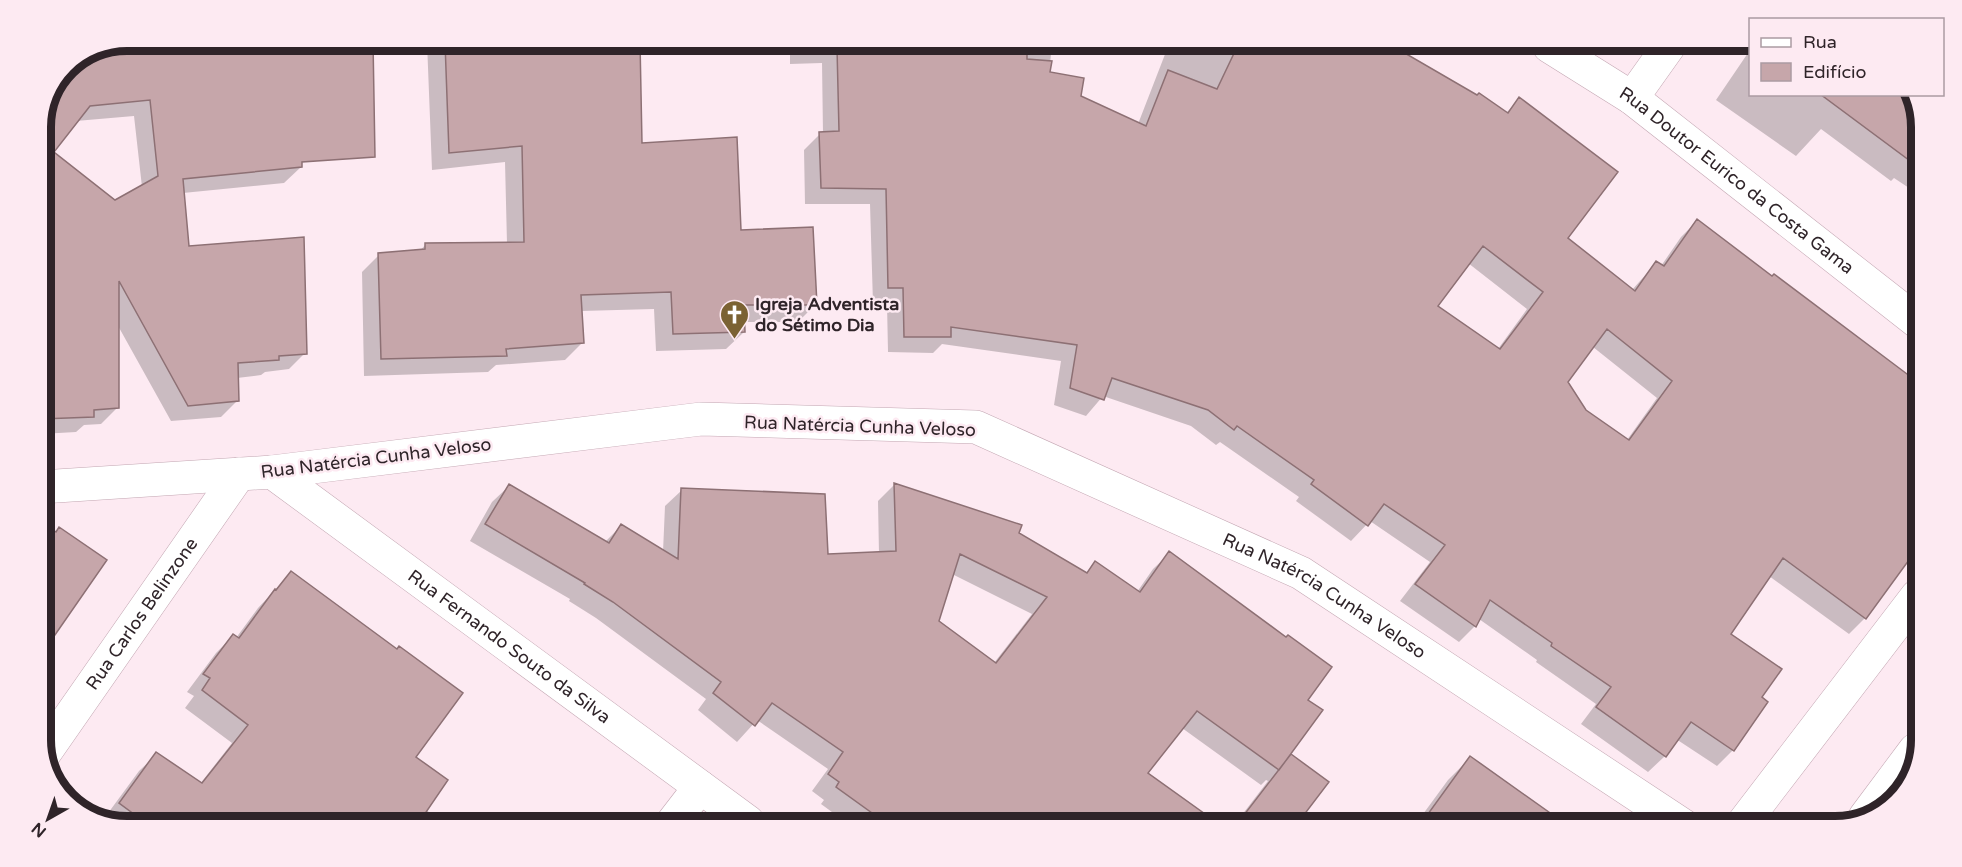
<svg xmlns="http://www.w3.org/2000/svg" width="1962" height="867" font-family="'Varela Round',sans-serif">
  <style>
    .shadow { fill: #0003; fill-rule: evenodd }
    .building { fill: #c6a6aa; stroke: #8d7074; stroke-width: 1.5; fill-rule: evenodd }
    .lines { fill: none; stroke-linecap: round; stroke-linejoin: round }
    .street-casing { stroke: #c3a6b2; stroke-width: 34 }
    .secondary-casing { stroke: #c3a6b2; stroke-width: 34 }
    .street { stroke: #fff; stroke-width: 33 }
    .secondary { stroke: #fff; stroke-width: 33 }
    .labels { text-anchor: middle; stroke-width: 5; stroke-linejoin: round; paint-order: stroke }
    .street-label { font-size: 18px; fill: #2f2429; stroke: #fdeaf2 }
    .poi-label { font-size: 18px; font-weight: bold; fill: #2f2429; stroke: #fdeaf2; text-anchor: start }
    .rim { fill: none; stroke: #2f2429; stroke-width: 8 }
  </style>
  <rect width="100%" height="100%" fill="#fdeaf2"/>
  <path class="shadow" d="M128,40L301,167L284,183L183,193L187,247L305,353L289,369L265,372L261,375L237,378V401L221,417L171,421L117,324L118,407L101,424L84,425L76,432L41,434V122L66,66ZM134,116L142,187L115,202L52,152L76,121Z
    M427,42H638L641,145L739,231L815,305L798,322H743L744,332L726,349L656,351L654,309L581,311L583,342L565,360L496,365L488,372L364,376L362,272L379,255L419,252L426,244H507L505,162L432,170Z
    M790,43L1052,44L1049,74L1080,97L1138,124L1169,44L1388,45L1506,113L1520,99L1566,238L1632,290L1656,263L1661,266L1681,237L1697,221L1919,386L1917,547L1865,618L1849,634L1769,576L1729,635L1759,698L1733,750L1717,766L1676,739L1665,756L1648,772L1581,724L1596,704L1536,662L1537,660L1479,619L1475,626L1459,642L1400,601L1430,562L1370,521L1351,541L1296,501L1299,497L1220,442L1216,445L1191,426L1103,396L1086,416L1054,405L1061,361L942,344L933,353L888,352L887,304H873L870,204H805L804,150L820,134H823L822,63L790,64ZM1468,263L1527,309L1498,349L1436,306ZM1593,347L1657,398L1627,440L1585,411L1567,382Z
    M1750,50V94H1911L1921,122V196L1894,178L1891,181L1821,129L1796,156L1716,100Z
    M894,485L1017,534L1085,574L1095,563L1137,592L1153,569L1170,553L1306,700L1283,761L1304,813L1320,825L1235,824L1268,781L1266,780L1261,785L1182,728L1146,773L1216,824L847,823L821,804L824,800L812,791L828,769L757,720L737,742L698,710L706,699L596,618L569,601L570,599L470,541L492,502L509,486L605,542L621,526L663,552L665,506L682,490L826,555L879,554L878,501ZM952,574L1032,614L994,663L937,621Z
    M42,524L104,560L41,652V525Z
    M291,573L414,757L426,810L442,821L103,820L139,771L157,754L200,784L232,743L185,708L194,696L187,692L216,653L233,636L236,638L258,608Z
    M1470,758L1564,825H1415L1448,780Z"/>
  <path class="building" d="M128,40L373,41L375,157L302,162V167L183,179L189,246L304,237L307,354L279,356V360L238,363L239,401L188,406L119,281V408L94,410V417L41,419V122L66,66ZM150,100L158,176L115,200L54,152L90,106Z
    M445,42H640L642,143L737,137L741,230L813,227L817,305H744L745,332L673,334L671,292L581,295L584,343L506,349L507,356L381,359L378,253L425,249V243L524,242L522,146L449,153Z
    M914,44L959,46V44H1021V54H1027V59L1052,61L1050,72L1084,78L1081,96L1146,126L1168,70L1217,89L1238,45H1391L1477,95L1479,93L1508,113L1519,97L1618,172L1568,238L1635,291L1656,261L1664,266L1697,219L1772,276L1774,274L1919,383L1917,549L1866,619L1783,558L1731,634L1782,669L1762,697L1768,702L1734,751L1691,722L1666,757L1596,707L1611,687L1551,646L1552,643L1490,600L1476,627L1415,584L1445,545L1384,504L1368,526L1311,484L1314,480L1237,426L1234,430L1208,410L1112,378L1104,400L1070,388L1077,345L951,327V337H904L903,288H888L886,189L821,188L819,132L839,131L837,48ZM1483,246L1543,292L1500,349L1438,306ZM1607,329L1672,381L1629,440L1586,410L1568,382Z
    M1820,94H1911L1921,122V169Z
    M894,483L1022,525L1019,533L1087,573L1095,561L1140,592L1169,551L1286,637L1288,635L1332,667L1308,700L1323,710L1279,770L1197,711L1148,773L1219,824L886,823L836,787L839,782L828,774L843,752L772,703L755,726L713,693L721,682L613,602L584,584L585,583L485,524L509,484L609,543L621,524L678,559L681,488L825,494L828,554L896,551ZM960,554L1047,597L996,663L939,621Z
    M41,521L56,532L59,527L107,560L41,655Z
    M291,571L397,649L399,646L463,693L416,757L448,780L420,821L142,820L119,803L156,752L202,783L248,725L202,690L210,678L203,674L233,634L239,638L275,589L276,590Z
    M1291,754L1329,782L1297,824H1237Z
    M1470,756L1567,825H1420Z"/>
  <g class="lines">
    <defs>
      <g id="street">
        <path id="s1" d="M1549,46L1632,98L1919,323"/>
        <path d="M1632,98L1669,46"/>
        <path id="s2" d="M272,472L701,419L976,427L1301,573L1684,826"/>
        <path id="s3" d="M44,754L239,474"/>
        <path d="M673,822L700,787"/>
      </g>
      <g id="secondary">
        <path id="s4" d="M41,487L272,472L748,822"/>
        <path d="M1865,817L1915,750"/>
        <path d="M1741,826L1917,596"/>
      </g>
    </defs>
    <use href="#street" class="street-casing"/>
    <use href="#secondary" class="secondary-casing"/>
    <use href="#street" class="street"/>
    <use href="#secondary" class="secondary"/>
  </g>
  <defs>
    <symbol id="church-pin" viewBox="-11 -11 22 30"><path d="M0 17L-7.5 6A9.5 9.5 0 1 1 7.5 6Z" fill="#7b6233" stroke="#fdeaf2"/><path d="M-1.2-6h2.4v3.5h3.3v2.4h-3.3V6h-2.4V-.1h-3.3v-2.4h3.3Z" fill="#fff"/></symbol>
  </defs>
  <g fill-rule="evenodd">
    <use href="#church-pin" x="718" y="298" width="33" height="45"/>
  </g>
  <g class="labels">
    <g class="street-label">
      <text dy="6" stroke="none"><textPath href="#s1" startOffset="231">Rua Doutor Eurico da Costa Gama</textPath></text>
      <text transform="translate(860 426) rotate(2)" y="6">Rua Natércia Cunha Veloso</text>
      <text transform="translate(376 458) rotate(-7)" y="6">Rua Natércia Cunha Veloso</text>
      <text dy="6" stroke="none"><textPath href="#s2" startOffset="1095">Rua Natércia Cunha Veloso</textPath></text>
      <text dy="6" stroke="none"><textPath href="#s3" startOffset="171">Rua Carlos Belinzone</textPath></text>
      <text dy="6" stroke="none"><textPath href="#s4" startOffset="526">Rua Fernando Souto da Silva</textPath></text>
    </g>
    <g class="poi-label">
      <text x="755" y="310">Igreja Adventista<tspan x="755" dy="21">do Sétimo Dia</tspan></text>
    </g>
  </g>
  <path d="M0 0H1962V867H0ZM127 51H1835A76 76 0 0 1 1911 127V740A76 76 0 0 1 1835 816H127A76 76 0 0 1 51 740V127A76 76 0 0 1 127 51Z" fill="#fdeaf2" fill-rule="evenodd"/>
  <path class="rim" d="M127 51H1835A76 76 0 0 1 1911 127V740A76 76 0 0 1 1835 816H127A76 76 0 0 1 51 740V127A76 76 0 0 1 127 51Z"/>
  <rect x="1749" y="18" width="195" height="78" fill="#fdeaf2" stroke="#ab9ba2" stroke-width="1.5"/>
  <rect x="1761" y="38" width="30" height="9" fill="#ffffff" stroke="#ab9ba2" stroke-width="1.5"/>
  <text x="1803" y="48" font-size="18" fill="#2f2429">Rua</text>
  <rect x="1761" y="63" width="30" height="18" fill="#c6a6aa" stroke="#ab9ba2" stroke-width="1.5"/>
  <text x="1803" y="78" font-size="18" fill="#2f2429">Edifício</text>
  <g transform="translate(48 819) rotate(220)" stroke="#fdeaf2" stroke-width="4.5" paint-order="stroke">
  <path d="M0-4.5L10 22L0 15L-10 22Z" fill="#2f2429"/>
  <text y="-9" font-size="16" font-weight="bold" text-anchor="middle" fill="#2f2429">N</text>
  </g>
</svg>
